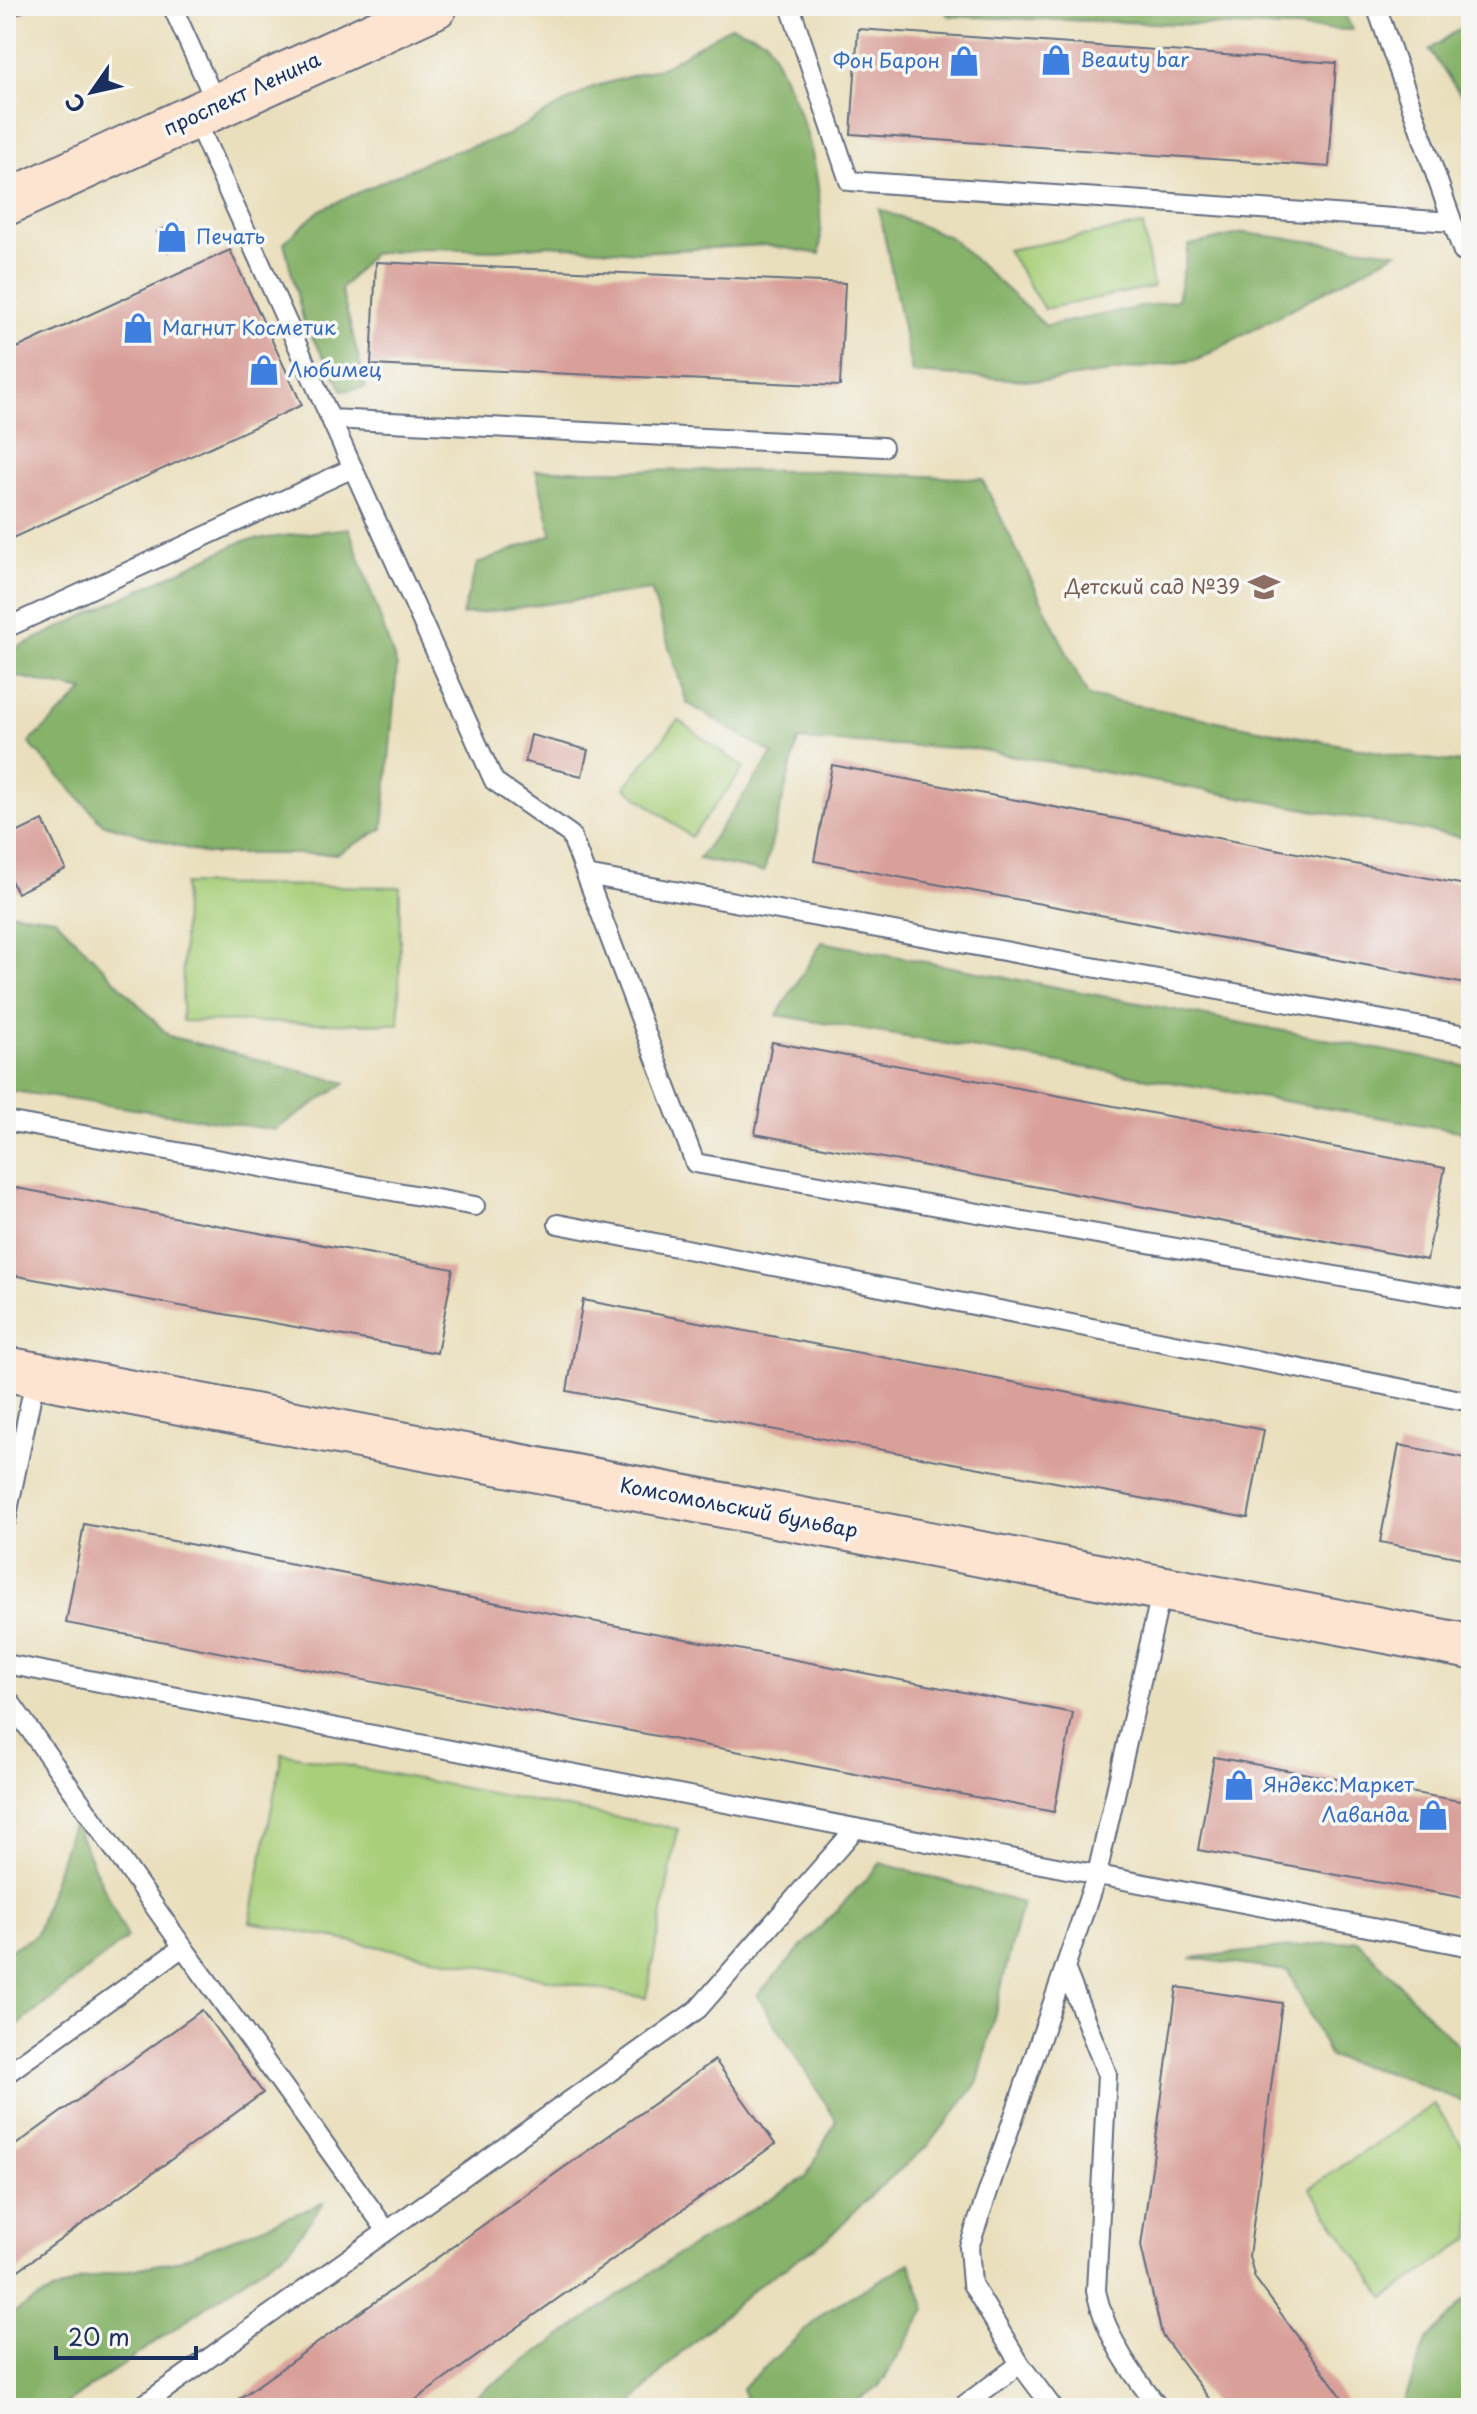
<svg xmlns="http://www.w3.org/2000/svg" width="1477" height="2414" font-family="'Playpen Sans',sans-serif">
  <style>
    .green { fill: #a8cf79; stroke: #627f6c; stroke-width: 2 }
    .forest { fill: #86b269; stroke: #507064; stroke-width: 2 }
    .building { fill: #d9a09a }
    .lines { fill: none; stroke-linecap: round; stroke-linejoin: round }
    .lane-casing { stroke: #636d7f; stroke-width: 22 }
    .secondary-casing { stroke: #636d7f; stroke-width: 48 }
    .lane { stroke: #fff; stroke-width: 18 }
    .secondary { stroke: #fde4d1; stroke-width: 44 }
    .labels { text-anchor: middle; stroke-width: 7; stroke-linejoin: round; paint-order: stroke }
    .shop-label { font-size: 20px; fill: #366cbe; stroke: #f6f6f2; text-anchor: start }
    .street-label { font-size: 20px; fill: #1b2f5e; stroke: #f6f6f2 }
    .education-label { font-size: 20px; fill: #785e54; stroke: #f6f6f2; text-anchor: end }
  </style>
  <rect width="100%" height="100%" fill="#f6f6f2"/>
  <filter id="ink" filterUnits="userSpaceOnUse"><feTurbulence type="fractalNoise" baseFrequency=".0125" numOctaves="2"/><feDisplacementMap in="SourceGraphic" scale="16" xChannelSelector="R" yChannelSelector="G"/><feConvolveMatrix kernelMatrix="1 2 1 2 8 2 1 2 1" color-interpolation-filters="sRGB"/></filter>
  <filter id="wash" filterUnits="userSpaceOnUse"><feTurbulence type="fractalNoise" baseFrequency=".006" numOctaves="4" result="noise"/><feDisplacementMap in="SourceGraphic" scale="32" xChannelSelector="R" yChannelSelector="G"/><feGaussianBlur stdDeviation="1.8" result="paint"/><feColorMatrix in="noise" values="0 0 0 0 0 0 0 0 0 0 0 0 0 0 0 0 0 1.4 0 .05"/><feComposite in="paint" operator="in"/></filter>
  <g filter="url(#wash)">
    <rect width="100%" height="100%" fill="#eadfbc"/>
    <path class="green" d="M1143,225L1153,287L1044,309L1007,250Z
      M678,720L744,768L691,837L625,787Z
      M184,884L400,887L399,1024L182,1021Z
      M282,1753L678,1829L646,1998L250,1922Z
      M1434,2104L1471,2158V2238L1385,2298L1310,2188Z"/>
    <path class="forest" d="M939,6H1342L1352,30L949,16Z
      M1471,21V109L1429,50Z
      M731,26L766,39C804,117 825,164 820,254L767,245L638,252L548,245L497,250L426,248L372,254L341,289L366,387L343,391L304,323L284,242L320,210L434,158L505,136L593,87L663,67Z
      M879,209L950,237L1046,326L1177,300L1189,245L1244,233L1397,252L1197,360L1046,381L912,373Z
      M536,470L827,471L982,479L1088,696L1399,756L1471,764V839L976,749L798,740L764,872L698,859L773,754L687,703L651,590L462,615L477,564L552,534Z
      M349,528L397,667L383,829L337,854H205L102,823L29,743L84,691L6,674V653L243,541Z
      M6,912L55,918L169,1036L346,1083L275,1130L6,1090Z
      M822,942L1471,1067V1133L777,1015Z
      M73,1821L127,1938L6,2035V1952L36,1935Z
      M881,1863L1022,1903L978,2082L929,2145L875,2191L828,2238L752,2290L669,2364L628,2408H459L674,2257L806,2177L836,2120L757,1995Z
      M1357,1940L1471,2060V2111L1468,2104L1399,2076L1330,2057L1288,1971L1190,1958Z
      M323,2203L289,2249L60,2408H6V2318L39,2298L83,2279L176,2261Z
      M910,2263L926,2310L879,2387L845,2408H747L742,2388L827,2310Z
      M1471,2294V2408H1408L1403,2405L1426,2341Z"/>
    <g id="blocks">
      <path class="building" d="M6,6H36L6,19Z
        M858,29L1336,63L1329,167L851,134Z
        M177,222L188,242L168,252L157,232Z
        M230,250L302,405L6,541V353Z
        M376,262L845,283L840,386L371,365Z
        M531,735L588,750L582,776L525,762Z
        M832,765L1471,886V985L814,861Z
        M43,820L66,869L17,893L6,870V838Z
        M772,1042L1445,1168L1427,1260L755,1134Z
        M6,1186L453,1269L437,1353L6,1274Z
        M583,1300L1264,1430L1248,1518L567,1391Z
        M1399,1445L1471,1459V1560L1380,1542Z
        M84,1524L1073,1713L1054,1812L66,1623Z
        M1214,1757L1471,1803V1899L1198,1850Z
        M1177,1987L1282,2003L1249,2256L1255,2278L1350,2408H1216L1162,2335L1141,2246Z
        M202,2010L263,2093L6,2279V2152Z
        M715,2060L775,2144L404,2408H226Z"/>
    </g>
  </g>
  <g filter="url(#ink)">
    <use href="#blocks" fill-opacity="0" stroke="#636d7f" stroke-width="2"/>
    <g class="lines">
      <defs>
        <path id="lane" d="M172,6L217,105
          M790,6L849,181L1452,222
          M1376,6L1463,252
          M194,116L494,781L571,835L695,1163L1471,1300
          M331,419L883,447
          M6,628L353,468
          M586,875L1471,1036
          M6,1121L475,1206
          M558,1224L1471,1402
          M6,1520L36,1374
          M6,1664L1471,1947
          M6,1696L183,1947L6,2074
          M183,1947L387,2231
          M1065,1968L1107,2074L1096,2291C1106,2337 1130,2371 1159,2408
          M139,2408L698,2009L856,1828
          M960,2408L1020,2364
          M1053,2408L1020,2364L972,2284L969,2247L1097,1874L1162,1589"/>
        <path id="secondary" d="M6,203L435,6
          M6,1369L1471,1647"/>
      </defs>
      <use href="#lane" class="lane-casing"/>
      <use href="#secondary" class="secondary-casing"/>
      <use href="#lane" class="lane"/>
      <use href="#secondary" class="secondary"/>
    </g>
  </g>
  <defs>
    <symbol id="shop-bare" viewBox="-9 -9 18 18"><path d="M-5-2.5h2.3a2.7 3.5 0 0 1 5.4 0H5L5.5 6h-11ZM-1.5-2.5h3a1.5 2.3 0 0 0-3 0Z" fill="#3f7fe0" stroke="#f6f6f2" stroke-width="2.5" paint-order="stroke"/></symbol>
    <symbol id="school-bare" viewBox="-9 -9 18 18"><path d="M0-5L7-2L0 1L-7-2ZM-4 1L0 2.5L4 1V4Q0 6-4 4Z" fill="#8d6e63" stroke="#f6f6f2" stroke-width="2.5" paint-order="stroke"/></symbol>
  </defs>
  <g fill-rule="evenodd">
    <use href="#shop-bare" x="1034" y="38" width="44" height="44"/>
    <use href="#shop-bare" x="942" y="39" width="44" height="44"/>
    <use href="#shop-bare" x="150" y="215" width="44" height="44"/>
    <use href="#shop-bare" x="116" y="306" width="44" height="44"/>
    <use href="#shop-bare" x="242" y="348" width="44" height="44"/>
    <use href="#school-bare" x="1242" y="565" width="44" height="44"/>
    <use href="#shop-bare" x="1217" y="1763" width="44" height="44"/>
    <use href="#shop-bare" x="1411" y="1793" width="44" height="44"/>
  </g>
  <g class="labels">
    <g class="shop-label">
      <text x="1080" y="67">Beauty bar</text>
      <text x="940" y="68" text-anchor="end">Фон Барон</text>
      <text x="196" y="244">Печать</text>
      <text x="162" y="335">Магнит Косметик</text>
      <text x="288" y="377">Любимец</text>
      <text x="1263" y="1792">Яндекс.Маркет</text>
      <text x="1409" y="1822" text-anchor="end">Лаванда</text>
    </g>
    <g class="street-label">
      <text transform="translate(242 94) rotate(-25)" y="7">проспект Ленина</text>
      <text transform="translate(739 1508) rotate(11)" y="7">Комсомольский бульвар</text>
    </g>
    <g class="education-label">
      <text x="1240" y="594">Детский сад №39</text>
    </g>
  </g>
  <rect width="1477" height="2414" fill="none" stroke="#f6f6f2" stroke-width="32"/>
  <g transform="translate(92 92) rotate(236)" stroke="#f6f6f2" stroke-width="6" paint-order="stroke">
  <path d="M0-6L14 30L0 20L-14 30Z" fill="#1b2f5e"/>
  <text y="-12" font-size="22" font-weight="bold" text-anchor="middle" fill="#1b2f5e">С</text>
  </g>
  <path d="M56 2346v12h140v-12" fill="none" stroke="#1b2f5e" stroke-width="4"/>
  <text x="68" y="2346" font-size="24" fill="#1b2f5e" stroke="#f6f6f2" stroke-width="6" paint-order="stroke">20 m</text>
</svg>
